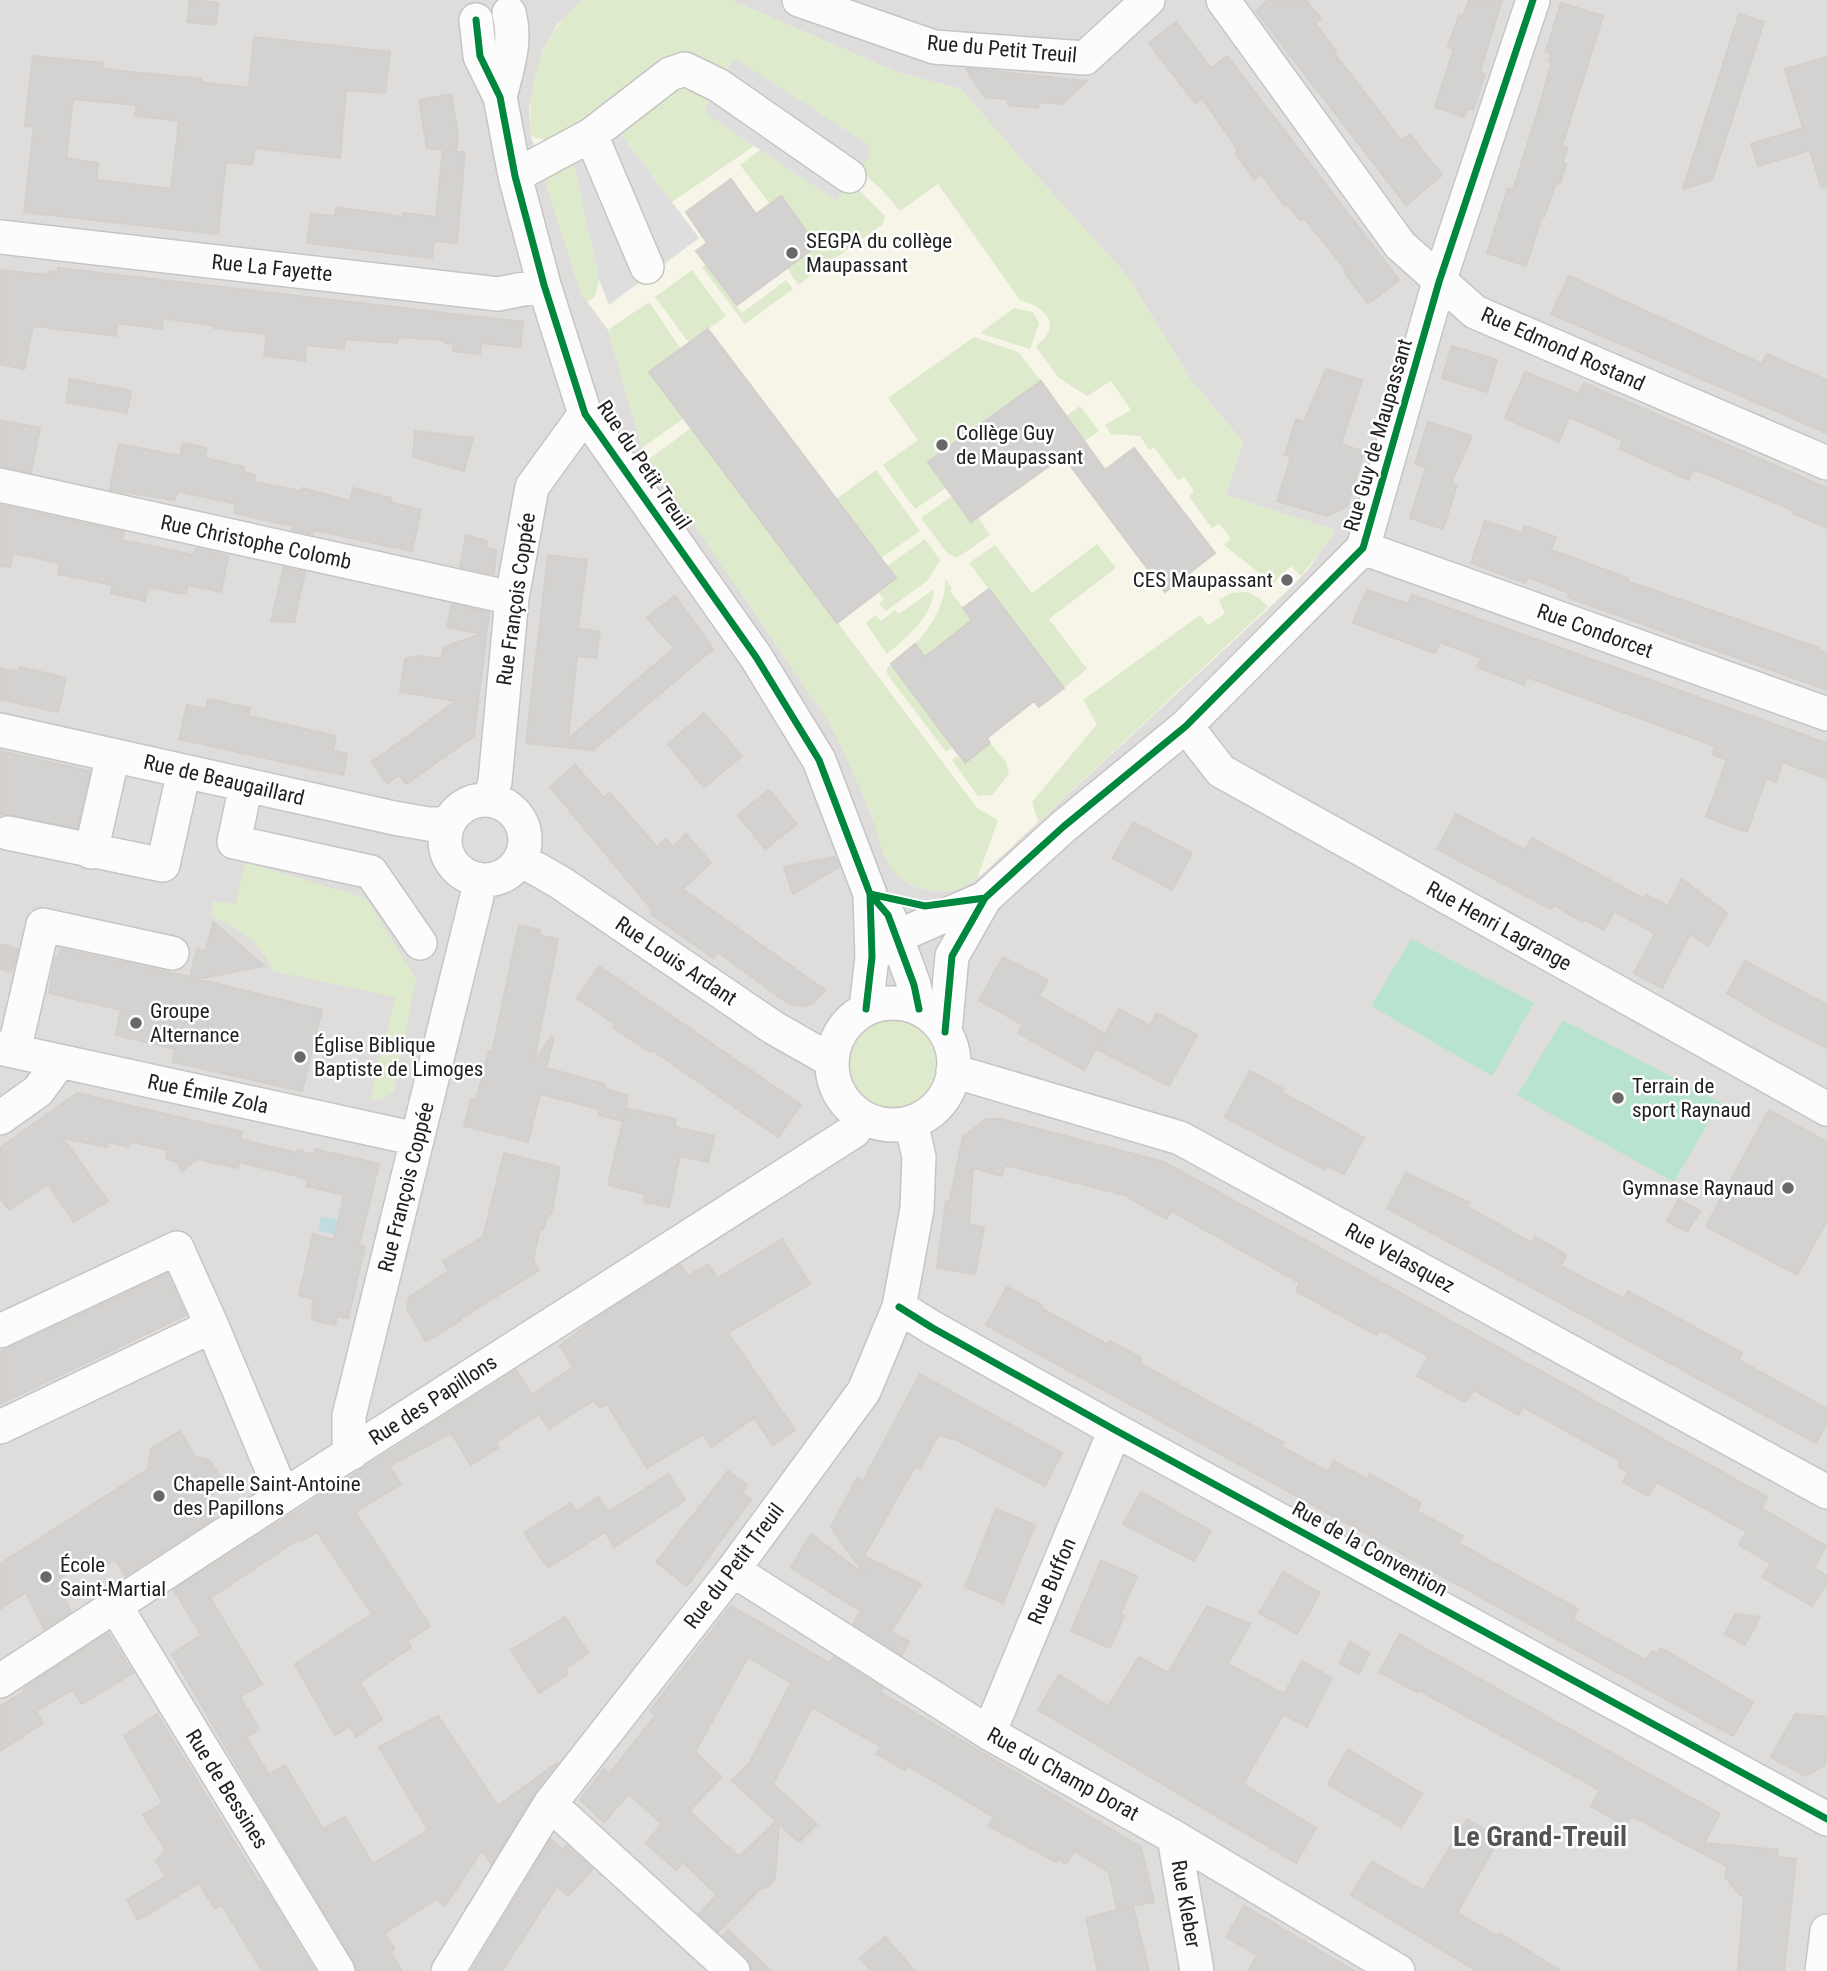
<svg xmlns="http://www.w3.org/2000/svg" width="1827" height="1971" font-family="'Roboto Condensed',sans-serif">
  <style>
    .residential { fill: #dedddc }
    .education { fill: #f7f5e8 }
    .grass { fill: #ddeacc }
    .pitch { fill: #b8e4cf }
    .parking { fill: #dfdede }
    .water { fill: #c0dce0 }
    .building { fill: #d4d2d0; stroke: #d2cfcc; stroke-width: 2; fill-rule: evenodd }
    .lines { fill: none; stroke-linecap: round; stroke-linejoin: round }
    .minor-casing { stroke: #c6c5c4; stroke-width: 36 }
    .minor { stroke: #fdfcfc; stroke-width: 33 }
    .cycleway-casing { stroke: #fff; stroke-width: 11 }
    .cycleway { stroke: #00873e; stroke-width: 7 }
    .poi-dot { fill: #696868; stroke: #fff; stroke-width: 2.5 }
    .labels { text-anchor: middle; stroke-width: 5; stroke-linejoin: round; paint-order: stroke }
    .street-label { font-size: 21px; fill: #212121; stroke: #fff }
    .poi-label { font-size: 21px; fill: #212121; stroke: #fff; text-anchor: start }
    .district-label { font-size: 28px; font-weight: bold; fill: #545454; stroke: #fff }
  </style>
  <rect width="100%" height="100%" fill="#efedeb"/>
  <path class="residential" d="M0,0H1827V1971H0Z"/>
  <path class="education" d="M583,0H731L899,73L961,89L1022,160L1128,277L1191,380L1243,442L1226,495L1335,530L1308,570L1283,595L977,879L960,888L948,891H930L910,885L893,870L885,857L872,816L852,768L829,722L642,448L608,330L581,293L531,136L529,108L543,50L557,25Z"/>
  <path class="grass" d="M583,0H731L899,73L961,89L1022,160L1128,277L1191,380L1243,442L1226,495L1335,530L1330,540L1301,576L1291,566L1273,584L1224,545L1231,538L1219,524L1212,528L1189,497L1194,491L1184,477L1178,480L1154,447L1149,450L1140,436L1111,434L1105,425L1131,410L1111,381L1087,396L1059,378L1036,347C1039,342 1044,339 1047,335C1059,317 1034,303 1020,300L938,184L900,211L882,190L736,59L721,74L704,64L556,143L531,136C527,83 540,35 583,0Z
    M677,83L709,93L705,113L754,146L672,202L620,133Z
    M760,150L836,201L850,181L885,216L883,224L798,285L787,268L817,246L781,196L770,204L740,165Z
    M574,165L599,280L595,297L587,302L581,293L542,171Z
    M706,264L742,313L786,280L793,289L745,324L702,267Z
    M692,270L726,316L689,343L655,297Z
    M649,302L681,349L650,372L684,418L642,448L608,330Z
    M1014,308L1033,312L1039,323L1030,349L980,333Z
    M974,337L1018,352L1041,381L928,462L947,487L915,509L883,465L918,440L888,398Z
    M1080,406L1099,431L1084,441L1066,416Z
    M691,428L977,808L998,820L977,879C967,884 958,890 947,891C922,894 895,881 885,857C878,842 876,825 870,810C857,780 843,751 829,722L649,459Z
    M876,470L920,531L881,558L836,499Z
    M952,496L971,521L978,517L990,535L957,558L947,553L921,518Z
    M925,539L940,560L927,581L886,611L879,604L884,599L878,592L896,578L887,566Z
    M1097,544L1116,568L1049,619L1087,669L1064,688L969,563L995,545L1032,593Z
    M945,579L952,588L950,591L972,620L925,657L915,644C931,626 946,605 945,579Z
    M934,589C933,617 907,637 887,654L866,623L876,615L881,621L895,610L899,614Z
    M1248,592L1259,598L1268,607L1038,822L1032,802L1097,724L1083,700L1200,615L1208,625L1225,614L1219,600L1231,593Z
    M891,664L953,747L946,752L887,674V668Z
    M990,743L1006,762L1009,774L992,795L978,796L952,760L957,756L964,764Z
    M245,862L366,898L416,979L394,1092L380,1100L370,1099L395,997L273,971C261,941 239,929 210,916L213,901L236,904Z
    M849 1064a44 44 0 1 1 88 0a44 44 0 1 1-88 0Z"/>
  <path class="pitch" d="M1411,939L1534,1003L1492,1076L1371,1006Z
    M1563,1020L1720,1102L1674,1182L1517,1095Z"/>
  <path class="parking" d="M736,59L867,144L870,154L836,201L705,113L709,93L682,81L620,133L699,238L609,305L599,280L574,165L564,167L666,63L721,74Z
    M108,777L212,797L192,901L0,862V835L91,852Z
    M217,808L396,846L436,906L418,917L367,889L241,856L229,895L201,889Z"/>
  <path class="water" d="M321,1216L354,1223L350,1238L318,1231Z"/>
  <path class="building" d="M190,0L218,3L216,25L187,22Z
    M1268,0H1306L1321,19L1315,23L1336,51L1334,53L1402,141L1410,134L1442,175L1406,205L1256,11Z
    M1469,0H1502L1480,72L1485,74L1473,110L1467,108L1464,117L1435,107L1454,49L1448,47L1459,15L1463,17Z
    M1561,3L1603,16L1562,146L1567,148L1563,162L1566,164L1560,184L1556,183L1544,217L1542,216L1526,266L1487,253L1508,188L1513,190L1537,114L1552,61H1549L1551,53L1546,51Z
    M1739,14L1764,22L1712,180L1683,189Z
    M1176,22L1211,68L1227,56L1399,280L1368,304L1344,272L1346,270L1304,218L1300,220L1287,204L1285,206L1261,174L1254,179L1235,153L1238,150L1202,98L1195,103L1149,43Z
    M254,37L390,52L385,93L346,90L340,158L255,148L252,165L226,162L218,234L24,212L34,127L25,126L33,56L103,63L102,69L201,79V82L249,88ZM73,99L137,105L135,116L179,121L171,189L96,180L98,163L66,158Z
    M1827,57V186L1821,187L1810,150L1758,166L1751,144L1803,128L1785,69Z
    M966,69H971L1087,81L1062,104L1039,102L1038,108L1008,105V99L985,97Z
    M451,94L458,135L456,151L427,148L419,100Z
    M443,150L465,152L457,243L434,241L432,258L307,243L311,214L335,216L336,207L403,217V213L436,217Z
    M731,179L756,214L781,196L817,246L737,305L696,251L707,243L686,212Z
    M58,268L523,322L520,347L481,343L480,354L453,351V344L445,343V340L398,337L397,343L345,339L344,349L306,345L305,361L264,356L267,334L214,328L215,326L163,318L162,329L118,323L116,336L33,326L24,369L0,364V270L49,275L50,271L58,273Z
    M1569,276L1762,364L1767,354L1827,380V433L1551,314Z
    M708,329L896,578L837,623L649,372Z
    M1452,346L1497,360L1487,392L1442,378Z
    M1326,369L1362,380L1341,444L1364,452L1347,506L1327,516L1277,501L1291,457L1285,455L1296,419L1304,422Z
    M1525,372L1579,394L1584,383L1827,488V528L1792,513L1793,510L1704,473L1692,470L1689,480L1620,449L1622,440L1569,417L1559,442L1505,418Z
    M70,379L131,391L127,413L66,402Z
    M1041,381L1105,470L1134,448L1215,553L1165,592L1063,456L971,522L928,462Z
    M0,420L40,428L31,472L0,466Z
    M1428,422L1472,436L1451,483L1457,485L1443,529L1410,518L1426,467L1415,464Z
    M415,431L473,438L464,471L413,457Z
    M183,443L207,448L205,458L244,467V472L255,475L254,482L301,491L302,488L350,501L353,488L391,498L390,502L421,510L412,551L314,530L313,534L292,530L293,526L234,513L236,504L177,491L175,500L110,490L119,444L180,456Z
    M0,505L124,532L122,540L194,555L196,548L228,556L221,592L188,585L186,594L148,587L145,601L111,593L113,585L58,574L60,563L13,553L10,567L0,566Z
    M1485,521L1522,533L1524,526L1556,537L1551,550L1628,578L1627,581L1819,648L1818,650L1827,654V690L1578,601L1568,597L1569,593L1528,577L1525,583L1471,563Z
    M466,535L487,541L486,548L496,550L494,574L460,567Z
    M548,555L587,560L578,628L600,632L596,658L577,656L568,739L674,648L647,618L675,596L713,649L593,750L526,743Z
    M284,567L305,572L294,622L271,621Z
    M989,589L1064,688L1039,707L1034,701L987,738L990,743L965,763L891,664L915,644L925,657L972,620L963,608Z
    M1367,590L1408,604L1412,595L1827,743V779L1783,762L1776,782L1766,778L1747,832L1706,817L1727,760L1712,754L1715,746L1527,677L1524,685L1477,667L1481,658L1440,642L1435,653L1353,623Z
    M452,604L489,613L474,736L406,784L399,775L387,784L372,762L456,701L400,692L405,659L416,656L441,659L444,647L481,634L447,627Z
    M20,667L66,678L58,712L0,699V668L18,672Z
    M208,699L250,708L248,716L336,736L333,750L347,754L343,775L179,739L187,705L206,709Z
    M704,713L742,756L704,787L668,744Z
    M0,751L90,771L77,828L0,814Z
    M575,765L604,798L610,793L657,847L666,839L673,847L686,834L711,863L682,889L825,990L814,1003L804,1006L789,1004L718,952L713,958L651,914L654,912L550,787Z
    M769,790L797,824L765,849L738,815Z
    M1456,814L1525,850L1532,838L1644,899L1647,895L1668,906L1682,879L1727,913L1708,946L1690,934L1662,988L1634,973L1655,934L1614,911L1604,930L1584,919L1583,922L1554,905L1551,909L1437,849Z
    M1133,822L1192,853L1172,890L1113,858Z
    M835,857L839,867L793,894L784,867Z
    M213,922L264,966L197,979L322,1010L302,1091L173,1062L175,1049L116,1035L121,1010L49,993L55,958L58,959L61,949L190,977L197,949L206,951Z
    M519,926L540,930L539,935L558,939L534,1062L551,1037L554,1038L546,1068L605,1084V1089L628,1095L623,1121L598,1115L599,1109L540,1094L528,1142L464,1126L471,1099L476,1100L489,1051L492,1052Z
    M0,944L18,949L12,972L0,969Z
    M1003,957L1048,980L1039,996L1105,1034L1084,1070L1018,1033L1023,1025L979,1000Z
    M1745,961L1827,1005V1048L1773,1021L1727,993Z
    M599,966L801,1105L778,1137L652,1050L650,1052L614,1028L616,1025L577,998Z
    M1119,1009L1150,1026L1157,1013L1197,1035L1169,1086L1097,1049Z
    M1250,1071L1283,1089L1282,1092L1364,1138L1344,1174L1327,1166L1325,1170L1225,1117Z
    M77,1093L242,1132L240,1139L297,1153L298,1150L314,1155L315,1149L379,1164L359,1245L365,1247L348,1318L337,1316L335,1325L312,1320L313,1299L299,1295L313,1234L334,1240L344,1195L306,1186L308,1179L239,1162L238,1168L197,1159L182,1171L177,1162L166,1159L168,1150L133,1142L128,1147L108,1142L107,1147L63,1138L108,1201L74,1222L48,1184L9,1210L0,1198V1148Z
    M626,1108L676,1119L675,1127L714,1136L708,1162L680,1156L669,1207L644,1202L645,1194L608,1185Z
    M1769,1110L1827,1142V1221L1797,1275L1706,1226Z
    M986,1119H1001L1164,1162L1300,1237L1767,1497L1761,1508L1826,1546L1814,1568L1827,1576V1583L1812,1606L1762,1577L1771,1564L1739,1545L1747,1532L1657,1482L1648,1496L1623,1482L1628,1471L1618,1466L1621,1461L1523,1407L1518,1415L1474,1390L1465,1402L1417,1376L1428,1356L1380,1330L1376,1335L1296,1291L1300,1283L1171,1211L1166,1219L1124,1195L1005,1165L1002,1176L973,1168L969,1224L984,1228L975,1274L937,1268L946,1201H950L963,1137Z
    M504,1153L560,1167L553,1205L551,1214H548L543,1230L540,1229L533,1260L539,1270L460,1319L461,1320L433,1338L432,1337L426,1341L407,1309L409,1297L449,1271L443,1261L483,1237Z
    M1406,1173L1470,1203L1468,1207L1532,1243L1535,1237L1566,1255L1561,1266L1624,1299L1628,1291L1742,1353L1739,1360L1827,1409V1423L1816,1443L1387,1208Z
    M1679,1199L1700,1211L1687,1232L1667,1221Z
    M782,1239L810,1284L728,1333L795,1430L773,1445L754,1418L711,1447L703,1434L647,1468L607,1404L599,1408L594,1400L549,1429L539,1414L496,1442L499,1447L471,1465L451,1433L389,1466L401,1484L355,1512L430,1626L407,1641L411,1647L360,1682L382,1719L356,1737L350,1726L335,1735L295,1664L372,1614L317,1532L301,1542L299,1539L210,1598L262,1684L240,1697L259,1729L246,1737L269,1775L285,1765L323,1829L345,1817L373,1864L428,1830L379,1747L438,1716L498,1806L558,1762L534,1794L491,1864L482,1850L445,1906L436,1899L385,1933L394,1949L391,1953L402,1971H357L354,1961L264,1813L172,1654L201,1635L174,1590L516,1370L532,1395L573,1367L560,1346L593,1320L680,1265L688,1276L708,1264L718,1278Z
    M167,1274L186,1315L0,1404V1352Z
    M1007,1287L1042,1305L1041,1308L1108,1345L1110,1341L1141,1358L1139,1363L1284,1443L1282,1447L1328,1472L1334,1461L1367,1479L1370,1474L1421,1503L1417,1511L1463,1536L1458,1543L1578,1609L1573,1619L1604,1637L1646,1660L1652,1651L1657,1654L1661,1648L1753,1702L1733,1736L986,1325Z
    M920,1374L1062,1453L1045,1486L957,1440L938,1435L920,1469L915,1466L864,1556L921,1584L891,1631L909,1642L902,1655L853,1624L861,1611L791,1568L811,1534L866,1576L831,1527L857,1478L863,1481Z
    M180,1431L195,1457L209,1460L220,1476L217,1491L204,1500L214,1518L125,1576L115,1559L106,1565L84,1564L59,1579L62,1586L60,1588L71,1612L44,1629L26,1592L0,1609V1564L148,1469L151,1449Z
    M728,1471L747,1485L742,1493L751,1500L687,1586L656,1562Z
    M669,1474L685,1500L614,1547L605,1532L548,1568L524,1533L571,1503L576,1512L598,1497L608,1512Z
    M1141,1492L1211,1531L1194,1561L1123,1524Z
    M996,1509L1035,1525L1003,1603L965,1587Z
    M1101,1561L1137,1576L1120,1615L1124,1616L1110,1648L1071,1631Z
    M1283,1572L1320,1593L1297,1634L1259,1613Z
    M731,1606L830,1663L834,1657L883,1688L880,1692L1141,1847L1154,1902L1117,1909L1109,1872L1075,1851L1066,1864L1058,1859L1056,1862L989,1826L994,1817L930,1779L907,1766L905,1770L876,1754L881,1747L812,1707L773,1784L817,1824L799,1842L779,1824L775,1879L768,1887L760,1889L718,1932L699,1914L717,1895L683,1862L676,1870L646,1843L662,1824L629,1794L604,1822L580,1800L604,1769L609,1774L655,1716L650,1711ZM748,1657L791,1683L750,1762L732,1781L776,1821L739,1857L689,1811L722,1777L695,1752Z
    M1207,1606L1250,1624L1228,1664L1284,1694L1302,1661L1332,1678L1307,1727L1283,1714L1243,1784L1316,1828L1296,1863L1038,1710L1059,1675L1108,1706L1139,1657L1168,1673Z
    M1735,1614L1760,1617L1745,1645L1725,1634Z
    M565,1617L588,1653L565,1669L568,1674L539,1693L511,1650Z
    M108,1633L133,1673L82,1704L72,1690L36,1711L43,1723L0,1751V1706L24,1692L23,1689Z
    M1400,1634L1720,1814L1704,1843L1778,1850L1777,1857L1796,1859L1784,1971H1738L1744,1896L1740,1895L1725,1877L1727,1866L1632,1816L1626,1826L1591,1806L1600,1790L1419,1690L1417,1692L1379,1672Z
    M1350,1642L1370,1653L1359,1674L1340,1663Z
    M157,1714L259,1883L261,1882L315,1971H262L222,1905L215,1909L199,1883L138,1920L127,1900L166,1876L156,1861L166,1850L143,1815L163,1803L124,1736Z
    M1795,1714L1827,1717L1825,1765L1805,1776L1771,1757Z
    M1348,1749L1422,1794L1401,1827L1328,1784Z
    M1467,1819L1499,1838L1457,1913L1497,1936L1499,1933L1561,1971H1477L1351,1895L1372,1861L1423,1891Z
    M551,1839L563,1850L566,1845L593,1869L568,1896L557,1886L502,1971H471Z
    M1133,1906L1149,1971H1098L1086,1918Z
    M1244,1906L1317,1949L1354,1971H1248L1257,1955L1226,1937Z
    M728,1930L771,1971H752L746,1957L723,1936Z
    M885,1937L915,1971H871L860,1958Z"/>
  <g class="lines">
    <defs>
      <path id="minor" d="M799,0L934,47L1085,58L1148,0
        M1223,0L1400,245L1475,312L1827,463
        M476,20L480,56L500,97L515,176L544,285L585,414L756,657L819,760L870,894L872,957L866,1009
        M500,97C507,68 517,42 509,13
        M591,135L647,267
        M515,176L591,135L670,74L685,69L718,85L849,176
        M0,237L498,294L544,285
        M0,485L512,598
        M1363,548L1827,714
        M1186,726L1221,771L1827,1109
        M0,730L394,818L428,824H448
        M246,785L234,842L371,872L420,943
        M445 840a40 40 0 1 1 80 0a40 40 0 1 1-80 0Z
        M489,800L495,782L512,598L532,487L585,414
        M8,833L163,865L184,771
        M91,852L113,755
        M521,860L561,883L774,1028L832,1061
        M889,917L914,985L919,1009
        M872,957L896,937L985,898
        M832 1064a61 61 0 1 1 122 0a61 61 0 1 1-122 0Z
        M945,1032L952,956L985,898L1063,827L1186,726L1363,548L1439,282L1533,0
        M0,1048L417,1139
        M14,1051L43,925L172,953
        M953,1071L1180,1138L1827,1492
        M0,1118L38,1091L60,1061
        M899,1307L931,1327L1115,1430L1827,1819
        M0,1331L177,1248L212,1326L283,1496
        M0,1427L212,1326
        M352,1453L349,1442V1416L477,896L478,879
        M733,1570L989,1733L1174,1837L1398,1971
        M116,1607L338,1971
        M0,1681L283,1496L854,1131L862,1117
        M989,1733L1115,1430
        M550,1804L733,1971
        M1174,1837L1197,1971
        M448,1971L550,1804L733,1570L864,1391L899,1307L917,1209L919,1157L911,1122
        M1822,1971L1827,1931"/>
    </defs>
    <use href="#minor" class="minor-casing"/>
    <use href="#minor" class="minor"/>
    <defs>
      <path id="cycleway" d="M476,20L480,56L500,97L515,176L544,285L585,414L756,657L819,760L870,894L872,957L866,1009
        M870,894L888,915L914,985L919,1009
        M870,894L925,906L985,898
        M945,1032L952,956L985,898L1063,827L1186,726L1363,548L1439,282L1533,0
        M899,1307L931,1327L1115,1430L1827,1819"/>
    </defs>
    <use href="#cycleway" class="cycleway-casing"/>
    <use href="#cycleway" class="cycleway"/>
  </g>
  <g class="poi-dot">
    <circle cx="792" cy="253" r="7"/>
    <circle cx="942" cy="445" r="7"/>
    <circle cx="1287" cy="580" r="7"/>
    <circle cx="136" cy="1023" r="7"/>
    <circle cx="300" cy="1057" r="7"/>
    <circle cx="1618" cy="1098" r="7"/>
    <circle cx="1788" cy="1188" r="7"/>
    <circle cx="159" cy="1496" r="7"/>
    <circle cx="46" cy="1577" r="7"/>
  </g>
  <g class="labels">
    <g class="street-label">
      <text transform="translate(1002 49) rotate(5)" y="7">Rue du Petit Treuil</text>
      <text transform="translate(272 268) rotate(6)" y="7">Rue La Fayette</text>
      <text transform="translate(1563 349) rotate(24)" y="7">Rue Edmond Rostand</text>
      <text transform="translate(1378 435) rotate(-74)" y="7">Rue Guy de Maupassant</text>
      <text transform="translate(644 465) rotate(56)" y="7">Rue du Petit Treuil</text>
      <text transform="translate(256 542) rotate(12)" y="7">Rue Christophe Colomb</text>
      <text transform="translate(516 599) rotate(-82)" y="7">Rue François Coppée</text>
      <text transform="translate(1595 631) rotate(20)" y="7">Rue Condorcet</text>
      <text transform="translate(224 780) rotate(13)" y="7">Rue de Beaugaillard</text>
      <text transform="translate(1499 926) rotate(29)" y="7">Rue Henri Lagrange</text>
      <text transform="translate(676 961) rotate(34)" y="7">Rue Louis Ardant</text>
      <text transform="translate(208 1094) rotate(12)" y="7">Rue Émile Zola</text>
      <text transform="translate(406 1187) rotate(-76)" y="7">Rue François Coppée</text>
      <text transform="translate(1400 1258) rotate(29)" y="7">Rue Velasquez</text>
      <text transform="translate(433 1400) rotate(-33)" y="7">Rue des Papillons</text>
      <text transform="translate(1370 1549) rotate(29)" y="7">Rue de la Convention</text>
      <text transform="translate(734 1566) rotate(-53)" y="7">Rue du Petit Treuil</text>
      <text transform="translate(1052 1581) rotate(-67)" y="7">Rue Buffon</text>
      <text transform="translate(1063 1774) rotate(29)" y="7">Rue du Champ Dorat</text>
      <text transform="translate(227 1789) rotate(58)" y="7">Rue de Bessines</text>
      <text transform="translate(1186 1904) rotate(80)" y="7">Rue Kleber</text>
    </g>
    <g class="poi-label">
      <text x="806" y="248">SEGPA du collège<tspan x="806" dy="24">Maupassant</tspan></text>
      <text x="956" y="440">Collège Guy<tspan x="956" dy="24">de Maupassant</tspan></text>
      <text x="1273" y="587" text-anchor="end">CES Maupassant</text>
      <text x="150" y="1018">Groupe<tspan x="150" dy="24">Alternance</tspan></text>
      <text x="314" y="1052">Église Biblique<tspan x="314" dy="24">Baptiste de Limoges</tspan></text>
      <text x="1632" y="1093">Terrain de<tspan x="1632" dy="24">sport Raynaud</tspan></text>
      <text x="1774" y="1195" text-anchor="end">Gymnase Raynaud</text>
      <text x="173" y="1491">Chapelle Saint-Antoine<tspan x="173" dy="24">des Papillons</tspan></text>
      <text x="60" y="1572">École<tspan x="60" dy="24">Saint-Martial</tspan></text>
    </g>
    <g class="district-label">
      <text x="1540" y="1846">Le Grand-Treuil</text>
    </g>
  </g>
</svg>
